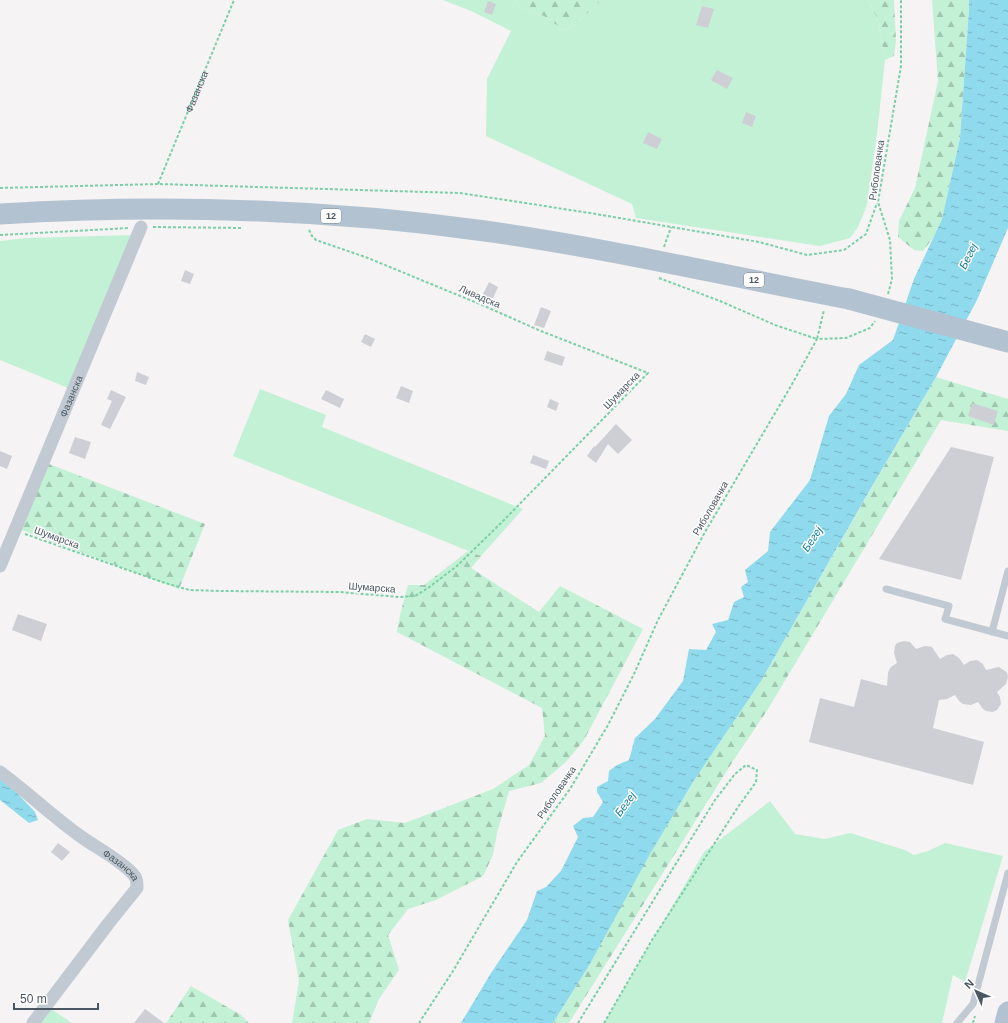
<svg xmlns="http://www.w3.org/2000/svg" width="1008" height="1023" font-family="Arial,sans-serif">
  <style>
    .green { fill: #c3f1d5 }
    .forest { fill: url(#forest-firs) }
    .water { fill: url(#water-ripples) }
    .building { fill: #cdcfd5 }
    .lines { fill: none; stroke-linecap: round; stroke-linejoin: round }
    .path { stroke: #7ad0a6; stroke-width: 2; stroke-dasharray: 3 2; stroke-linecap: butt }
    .service { stroke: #c1cad2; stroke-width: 7 }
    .minor { stroke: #c1cad2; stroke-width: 13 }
    .primary { stroke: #b3c2d1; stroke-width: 21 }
    .primary-bridge { stroke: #b3c2d1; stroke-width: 21 }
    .labels { text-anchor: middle; stroke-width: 3; stroke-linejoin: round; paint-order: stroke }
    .shield { fill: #fff; stroke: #808990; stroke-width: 1 }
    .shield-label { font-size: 9px; font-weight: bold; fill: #4a5661 }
    .street-label { font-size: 10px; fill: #4a5661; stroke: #fff }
    .water-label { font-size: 11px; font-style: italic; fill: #0c7c9b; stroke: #fff }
  </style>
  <defs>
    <pattern id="forest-firs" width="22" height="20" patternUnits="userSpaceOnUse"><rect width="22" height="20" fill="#c3f1d5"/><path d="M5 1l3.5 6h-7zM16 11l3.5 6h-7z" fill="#a0c6b0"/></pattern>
    <pattern id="water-ripples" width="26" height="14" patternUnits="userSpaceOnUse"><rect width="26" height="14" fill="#90daee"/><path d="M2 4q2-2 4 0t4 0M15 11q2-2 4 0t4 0" fill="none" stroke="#78b4c4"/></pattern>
  </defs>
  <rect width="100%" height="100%" fill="#f5f3f3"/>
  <path class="green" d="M443,0H515L522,9L544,16L565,31L594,8L601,0H867L877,17L885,60L877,134L867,205L858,227L850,238L820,246L636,218L632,204L486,136L487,79L511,31L471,11Z
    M133,235L68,388L0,360V241L26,238Z
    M260,389L326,415L322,427L523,509L481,556L233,456Z
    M770,801L795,834L825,839L850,833L905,850L914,855L928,851L945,843L1003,856L965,982L953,975L942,1023H604L704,852Z
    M51,1009L72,1023H40Z"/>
  <path class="forest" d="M515,0H601L594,8L565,31L544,16L522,9Z
    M867,0H894L896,41L894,56L885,60L877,17Z
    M932,0H969V9L960,138L942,219L933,238L923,251L914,250L898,237L899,221L915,188L938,81Z
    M936,377L1008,399V431L941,420L768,709L733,761L569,1023H553L590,964L650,853L693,782L761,681L865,499Z
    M49,464L205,524L179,589L19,529Z
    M468,551L481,556L471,568L539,612L560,586L643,629L584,740L566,762L541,783L509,791L497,833L493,855L483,876L436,900L408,909L388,935L399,970L379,999L369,1023H292L299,981L288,920L338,830L367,819L405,823L493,789L529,765L545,736L542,708L397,632L400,615L408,585H424Z
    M191,986L241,1015L249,1023H166Z"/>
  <path class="water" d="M969,0H1008V228L977,300L936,377L867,495L761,681L693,782L650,854L590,964L553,1023H461L491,973L527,920L537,891L546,887L561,871L578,837L573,826L583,818L593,817L603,802L597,792V787L608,781L609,771L617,765L629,760L635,738L655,719L683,681L689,649L706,650L716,632L712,624L728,620L734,602L744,597L741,587L748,582L745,570L768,551L770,532L810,480L829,416L846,394L859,365L893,340L914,279L942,219L960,138L969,9Z
    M0,775L35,812L38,820L29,823L0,800Z"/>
  <path class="building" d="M488,1L496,4L492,15L484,12Z
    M702,6L714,9L708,28L696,25Z
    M717,70L733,78L727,89L711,80Z
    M746,112L756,116L752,127L742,123Z
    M648,132L662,139L657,149L643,143Z
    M185,270L194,274L190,284L181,281Z
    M489,282L498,287L492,301L482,296Z
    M541,307L551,311L544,328L534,325Z
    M365,334L375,339L371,347L361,342Z
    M547,351L565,357L562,366L544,360Z
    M137,372L149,377L146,385L135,381Z
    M401,386L413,391L409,403L396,398Z
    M111,390L126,397L110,429L101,425L112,401L107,399Z
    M326,390L344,399L340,408L321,399Z
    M550,399L559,403L556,411L547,407Z
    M972,403L998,411L994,425L968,416Z
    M616,424L632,440L618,454L608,444L596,463L587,456L594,446L595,447Z
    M75,437L91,442L85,459L69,453Z
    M951,447L994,457L961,580L879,559Z
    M0,451L12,456L7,469L0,466Z
    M533,455L549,461L546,469L530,463Z
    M18,614L47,624L41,641L12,630Z
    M904,641L910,642L916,649L925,646L932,647L940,659L947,655L953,654L959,658L964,665L970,661L977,660L983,664L986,670L999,667L1005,671L1007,673L1008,677L1006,684L997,692L1000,697L1001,704L997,710L993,712L986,711L983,709L978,702L971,705L963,704L960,702L955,695L947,699L939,700L933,728L984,742L973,785L809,742L820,698L854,707L861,679L887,686L888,673L889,670L891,667L897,663L894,653L895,646L897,643Z
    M58,843L70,852L62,861L51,852Z
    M145,1009L164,1023H134Z"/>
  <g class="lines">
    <g class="path">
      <path id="s1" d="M158,184L234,0"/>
      <path d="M0,188L158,184L460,193L590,213L759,242L807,255L844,250L866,234L877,203"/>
      <path d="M153,227L243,228"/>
      <path d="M0,235L129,228"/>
      <path d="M664,247L671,227"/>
      <path d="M659,278L720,301L775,325L817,339L824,310"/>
      <path d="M888,294L892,279L890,240L878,202L901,66V0"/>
      <path d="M25,534L162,582L189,590L221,591L340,592L399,597L415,596L428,588L457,566L501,523L648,373L541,331L482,305L368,258L316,240L312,236L309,230"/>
      <path d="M419,1023L453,971L517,862L570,789L608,725L634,674L658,620L705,532L791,386L817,339L846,338L870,328L875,321"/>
      <path d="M578,1023L715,800L735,774L746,765L757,770L756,782L738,807L652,940L604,1023"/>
      <path d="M973,1023L975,1016"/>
    </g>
    <path class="service" d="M886,589L949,606L945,619L1008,636
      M992,632L1008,571
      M957,1023L973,1004L1008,873"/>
    <g class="minor">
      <path id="s2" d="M0,566L141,227"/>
      <path id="s3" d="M0,772C26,791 50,814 76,833C94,847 117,857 133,874C137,878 137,882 137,888L108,924L33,1023"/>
    </g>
    <path class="primary" d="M0,214C162,204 325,209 485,231C607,248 727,276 849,299
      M1005,1023L1008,1012"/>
    <path class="primary-bridge" d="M849,299L1008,342"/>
  </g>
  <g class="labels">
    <g class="shield">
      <rect x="321" y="209" width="20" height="14" rx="3"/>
      <rect x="744" y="273" width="20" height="14" rx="3"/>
    </g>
    <g class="shield-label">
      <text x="331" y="219">12</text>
      <text x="754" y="283">12</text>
    </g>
    <g class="street-label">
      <text dy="4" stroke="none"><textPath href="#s1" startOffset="100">Фазанска</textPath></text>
      <text transform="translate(876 170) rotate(-82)" y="4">Риболовачка</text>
      <text transform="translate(480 296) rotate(23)" y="4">Ливадска</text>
      <text transform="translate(621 390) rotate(-46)" y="4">Шумарска</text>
      <text dy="4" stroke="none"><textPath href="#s2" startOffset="184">Фазанска</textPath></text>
      <text transform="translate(710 508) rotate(-60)" y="4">Риболовачка</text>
      <text transform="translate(57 537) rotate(20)" y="4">Шумарска</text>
      <text transform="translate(372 587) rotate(4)" y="4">Шумарска</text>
      <text transform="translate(556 792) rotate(-56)" y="4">Риболовачка</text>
      <text dy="4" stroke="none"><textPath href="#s3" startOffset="153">Фазанска</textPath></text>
    </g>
    <g class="water-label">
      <text transform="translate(968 256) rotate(-63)" y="4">Бегеј</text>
      <text transform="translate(812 539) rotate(-56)" y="4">Бегеј</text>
      <text transform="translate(625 804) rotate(-54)" y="4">Бегеј</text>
    </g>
  </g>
  <g transform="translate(976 991) rotate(315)" stroke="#ffffff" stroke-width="3" paint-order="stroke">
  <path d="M0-3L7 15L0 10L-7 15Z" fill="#4a5661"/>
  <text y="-6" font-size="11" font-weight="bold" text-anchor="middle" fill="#4a5661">N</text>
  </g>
  <path d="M14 1003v6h84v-6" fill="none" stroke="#4a5661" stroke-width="2"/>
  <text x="20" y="1003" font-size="12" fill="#4a5661" stroke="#ffffff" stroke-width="3" paint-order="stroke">50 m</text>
</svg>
